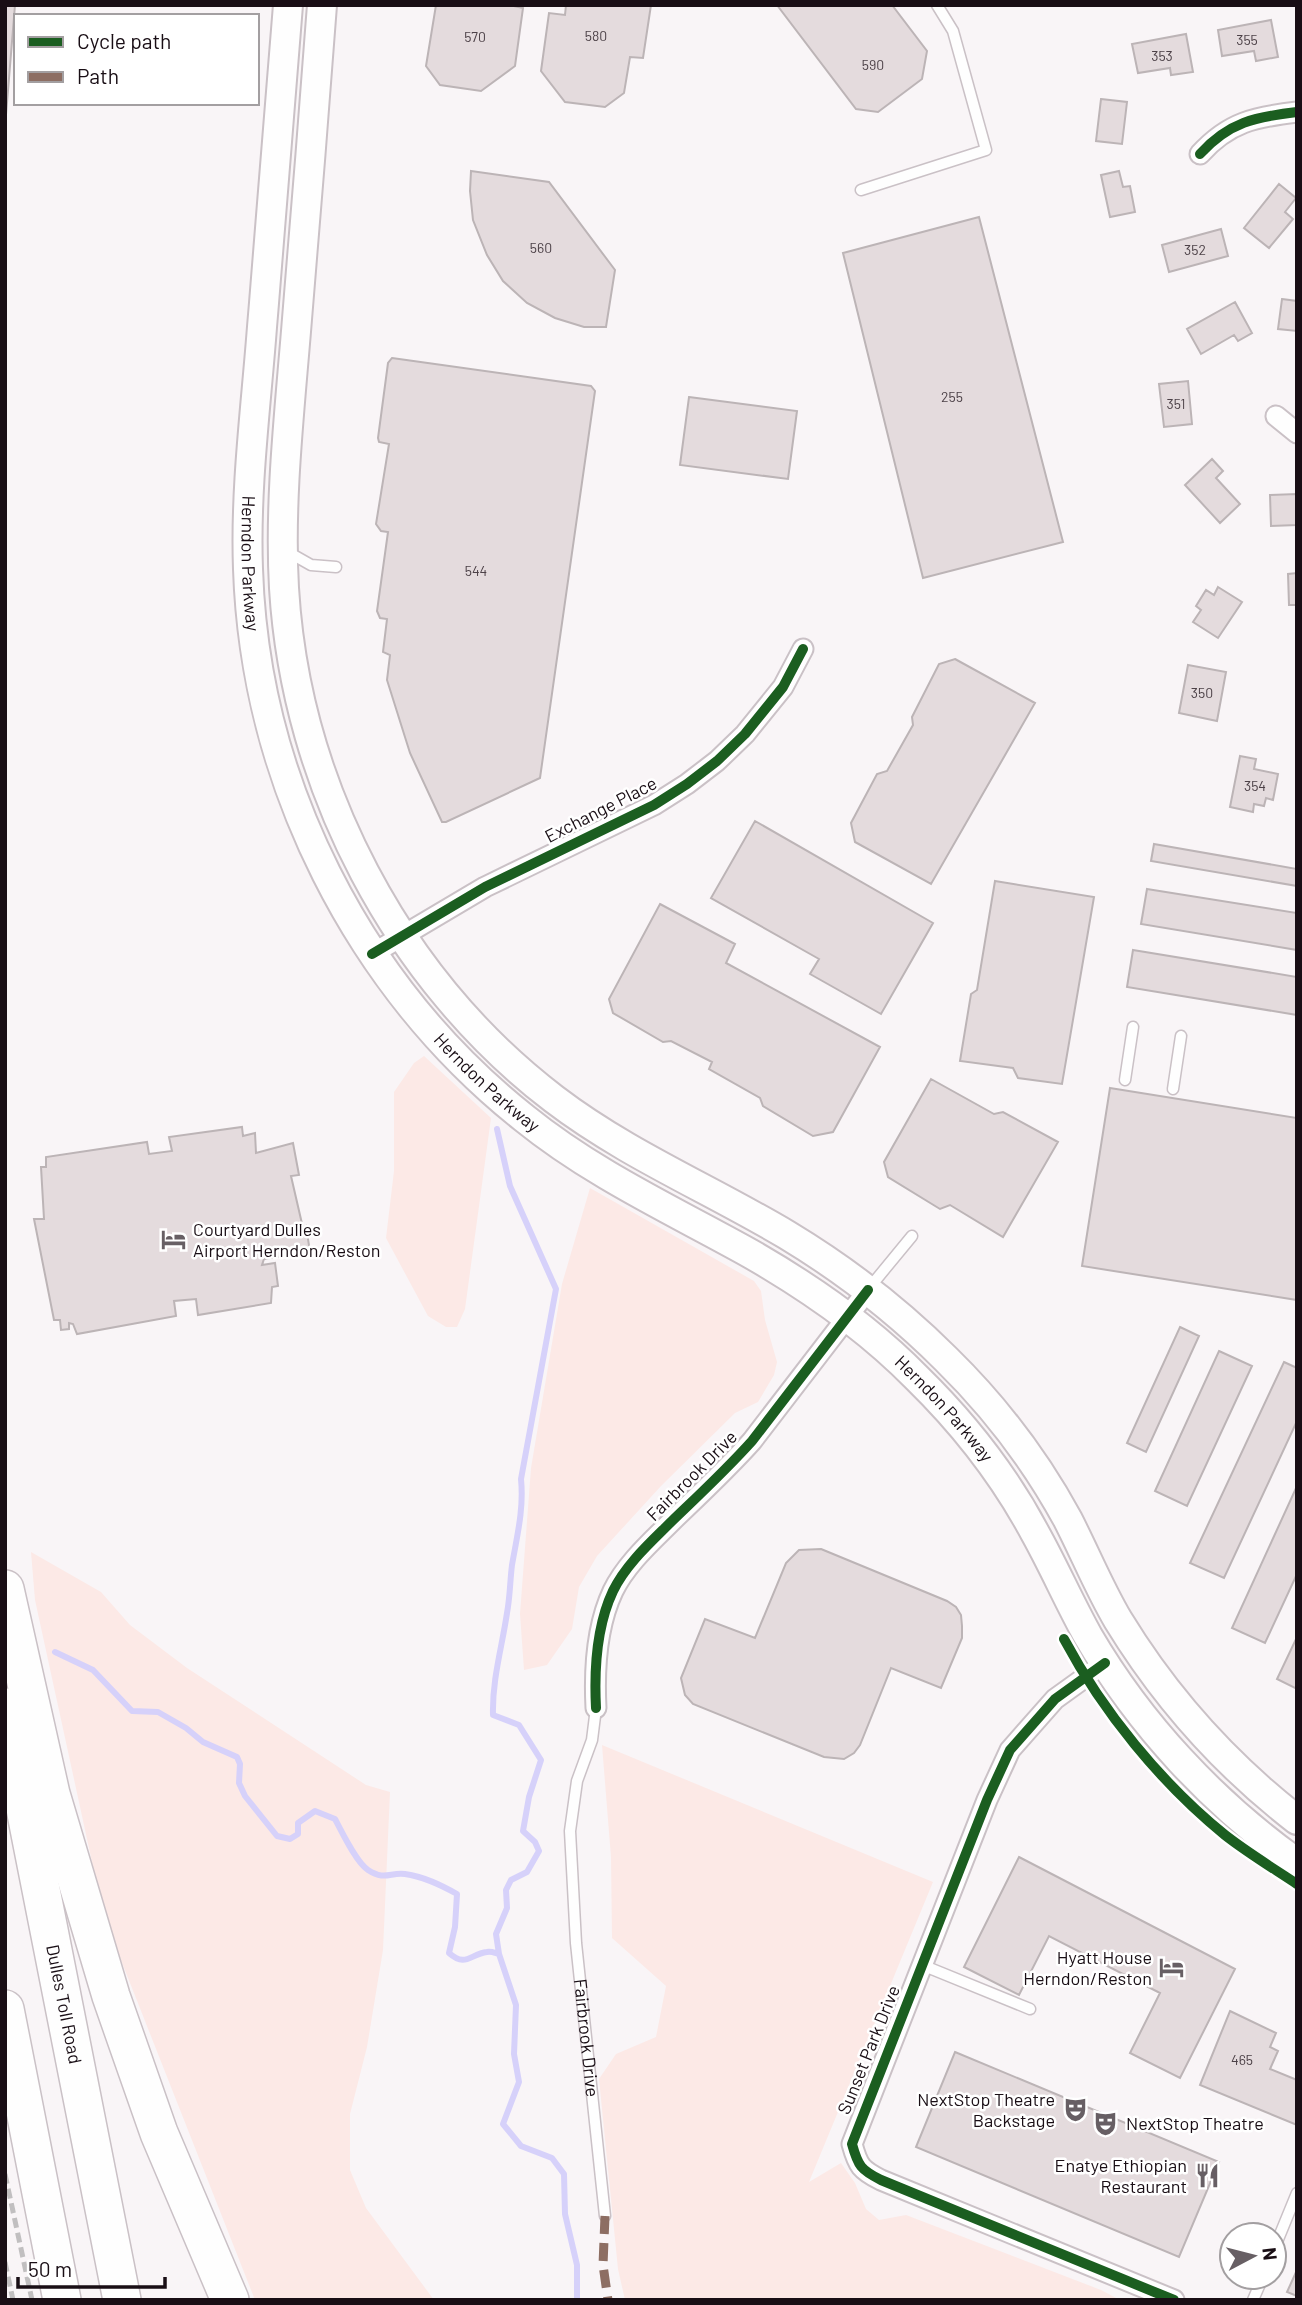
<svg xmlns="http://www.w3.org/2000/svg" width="1302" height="2305" font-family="Barlow,sans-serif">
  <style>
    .green { fill: #fce9e6 }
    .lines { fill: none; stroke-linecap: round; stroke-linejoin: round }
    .stream { stroke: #d6d1fa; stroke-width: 6 }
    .building { fill: #e4dbdd; stroke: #bcb4b6; stroke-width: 2 }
    .service-casing { stroke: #cac1c6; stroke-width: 13 }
    .minor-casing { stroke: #cac1c6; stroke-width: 23 }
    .secondary-casing { stroke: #cac1c6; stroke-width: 32 }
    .motorway-casing { stroke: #cac1c6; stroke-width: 40 }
    .service { stroke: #fefefe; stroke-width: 10 }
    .minor { stroke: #fefefe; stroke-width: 19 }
    .secondary { stroke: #fefefe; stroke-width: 28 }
    .motorway { stroke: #fefefe; stroke-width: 37 }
    .rail { stroke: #c1bfc0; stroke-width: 5; stroke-dasharray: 10 5; stroke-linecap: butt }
    .quiet { stroke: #8d6e63; stroke-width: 9; stroke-dasharray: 18 9; stroke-linecap: butt }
    .cycleway-casing { stroke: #fff; stroke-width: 15 }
    .cycleway { stroke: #1b5e20; stroke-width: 10 }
    .labels { text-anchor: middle; stroke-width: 5; stroke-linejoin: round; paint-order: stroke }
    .number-label { font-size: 14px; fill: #4c4147 }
    .street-label { font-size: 18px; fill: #190e15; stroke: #fff }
    .poi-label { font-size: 18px; fill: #190e15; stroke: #fff; text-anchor: end }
  </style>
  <rect width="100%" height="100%" fill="#f9f5f7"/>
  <path class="green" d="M424,1056L491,1118L465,1309L457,1327H446L428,1316L386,1238L394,1171V1092L414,1063Z
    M590,1188L754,1281L761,1291L765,1320L777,1362L774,1375L758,1402L735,1413L661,1486L597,1556L579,1587L572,1629L547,1665L524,1670L520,1614L531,1468L562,1284Z
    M31,1552L101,1592L130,1625L187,1668L366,1785L390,1792L383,1950L367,2047L350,2114V2170L366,2208L434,2300H255L104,1917L35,1600Z
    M602,1745L933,1882L809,2182L841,2163L855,2183L866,2209L879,2220L906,2215L1101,2290L1120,2300H625L618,2269L599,2079L616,2054L656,2037L666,1986L612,1938L611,1857Z"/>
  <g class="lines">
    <path class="stream" d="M497,1129L510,1186L556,1289L521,1479C524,1509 517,1536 512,1565C510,1581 510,1597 507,1613C502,1647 492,1680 493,1715L519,1725L541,1760L529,1797L523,1831L535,1842L539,1851L527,1872L511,1880L506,1890L507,1908L496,1934L499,1954L516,2005L514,2054L519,2082L503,2124L521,2146L552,2158L564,2174L565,2214L577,2265V2300
      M55,1652L93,1670L132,1711L158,1712L186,1728L203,1742L237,1757L240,1764L239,1783L245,1796L277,1836L290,1839L298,1834V1823L315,1811L335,1819C342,1832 356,1862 368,1870C385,1881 390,1872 405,1874C425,1877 441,1885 457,1894L455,1927L449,1953C466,1968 470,1954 487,1952C491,1951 495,1953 499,1954"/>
  </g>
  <path class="building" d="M5,5H15L5,127Z
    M436,5H509L523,8L515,66L481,91L440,85L426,66Z
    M566,5H651L643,58L630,57L624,93L605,107L565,102L541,71L549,13L565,15Z
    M777,5H892L927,51L922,79L878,112L856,109Z
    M1271,20L1278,57L1256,61L1254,51L1222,56L1218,30Z
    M1186,34L1193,72L1171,75L1170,68L1138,73L1132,44Z
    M1101,99L1127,102L1122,144L1096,141Z
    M471,171L549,182L615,270L606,327H584L555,318L527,303L503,281L487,255L473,220L470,191Z
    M1119,171L1123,187L1130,186L1135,212L1110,217L1101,175Z
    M1279,184L1296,198L1285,212L1293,219L1269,248L1244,228Z
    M979,217L1063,542L923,578L843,253Z
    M1221,229L1228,256L1169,272L1162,245Z
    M1282,299L1297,301V331L1278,329Z
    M1235,302L1252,333L1238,341L1234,335L1201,354L1187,329Z
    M392,358L591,386L595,391L540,778L446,822H442L410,753L387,680L390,655L383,652L387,619L380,618L377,611L388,532L381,531L376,524L389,444L379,442L378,438L388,363Z
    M1188,381L1192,424L1164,427L1159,384Z
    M689,397L797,411L788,479L680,465Z
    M1212,459L1223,471L1216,478L1240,504L1220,523L1185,485Z
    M1297,494V525L1271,526L1270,495Z
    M1297,573V605H1289L1288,574Z
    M1218,587L1242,602L1218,638L1193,622L1201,610L1196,606L1206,590L1214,595Z
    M955,659L1035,703L931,884L855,842L851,823L877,774L887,771L913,725L912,717L939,664Z
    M1188,665L1226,672L1217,721L1179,713Z
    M1240,756L1256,759L1254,769L1278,774L1273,800L1266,798L1264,806L1254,804L1253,812L1230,807Z
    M755,821L933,923L881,1014L810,974L819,959L711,898Z
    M1154,844L1297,869V886L1151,861Z
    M995,881L1094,897L1062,1084L1018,1078L1013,1068L960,1061L971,994L977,990Z
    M1147,889L1297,913V950L1141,924Z
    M660,904L735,944L726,963L880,1047L833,1132L813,1136L763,1106L760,1098L709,1069L712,1062L671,1041L663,1042L613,1013L609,999Z
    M1133,950L1297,977V1015L1127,987Z
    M931,1079L994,1114L1003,1112L1058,1142L1003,1237L950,1205L940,1209L888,1177L884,1162Z
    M1110,1088L1297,1118V1300L1082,1266Z
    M242,1127L243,1136L255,1133L256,1153L293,1143L299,1175L291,1176L303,1228L306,1226L310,1252L264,1259L262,1265L275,1263L278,1286L272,1287L271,1303L198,1315L196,1299L174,1301L176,1316L77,1334L73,1324L69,1323V1329L61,1330L60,1320H54L34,1219H44L41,1167H46V1157L147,1142L149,1154L172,1151L169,1137Z
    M1180,1327L1199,1336L1146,1452L1127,1443Z
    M1219,1351L1252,1366L1187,1506L1155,1491Z
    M1284,1362L1297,1368V1421L1224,1578L1190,1563Z
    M1297,1486V1574L1265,1643L1232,1628Z
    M821,1549L947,1601L956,1607L961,1615L962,1626V1638L941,1688L891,1668L860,1745L854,1753L844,1759L824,1757L693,1704L685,1695L681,1678L705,1619L755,1638L786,1563L799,1550Z
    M1297,1637V1689L1277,1679Z
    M1019,1857L1235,1969L1180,2078L1130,2053L1160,1993L1049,1936L1019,1995L964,1967Z
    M1230,2011L1276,2033L1270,2047L1278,2051L1270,2069L1297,2080V2125L1200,2085Z
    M955,2052L1219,2162L1179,2257L916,2147Z
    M1297,2270V2296L1287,2292Z"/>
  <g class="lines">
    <defs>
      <g id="service">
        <path d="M861,190L986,150L953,31L937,5"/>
        <path d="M288,552L311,565L336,567"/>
        <path d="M1125,1080L1133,1027"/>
        <path d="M1173,1089L1181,1036"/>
        <path d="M870,1287L912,1236"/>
        <path id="s1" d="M596,1708L592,1740L577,1781L570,1831L576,1943L605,2216"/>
        <path d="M922,1965L1030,2009"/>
        <path d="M1274,2249L1297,2193"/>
        <path d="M1253,2300L1263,2277"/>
      </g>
      <path id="minor" d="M1200,154C1229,122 1255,117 1297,112
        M1276,416L1297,433
        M372,954L485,887L654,805L687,784L717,761L745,734L783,687L803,649
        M1105,1663L1055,1699L1010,1750L987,1800L852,2144C858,2166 861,2170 881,2180L1174,2300
        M596,1708C594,1669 596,1627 613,1591C626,1564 651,1542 672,1521C699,1495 727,1469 752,1441L868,1290"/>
      <g id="secondary">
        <path id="s2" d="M288,5C279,113 271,220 262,327C256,407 245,488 248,569C255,781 358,986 524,1118C593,1174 674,1211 751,1254C812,1289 868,1328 917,1378C964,1424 1004,1475 1035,1533C1054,1567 1069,1602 1088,1636C1140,1725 1213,1803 1297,1863"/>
        <path d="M322,5C314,110 306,214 297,319C290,408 279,499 284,588C296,786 397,979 554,1099C626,1154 710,1189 787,1235C845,1270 898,1311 946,1359C994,1406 1036,1461 1068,1520C1085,1553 1099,1588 1118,1620C1165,1697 1226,1765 1297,1820"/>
      </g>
      <g id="motorway">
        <path d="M5,1589L51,1794L111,1996L159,2133L230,2300"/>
        <path id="s3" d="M5,1707L122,2300"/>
        <path d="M5,2009L62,2300"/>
      </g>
    </defs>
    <use href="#service" class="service-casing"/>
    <use href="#minor" class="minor-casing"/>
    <use href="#secondary" class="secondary-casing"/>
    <use href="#motorway" class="motorway-casing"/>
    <use href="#service" class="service"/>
    <use href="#minor" class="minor"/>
    <use href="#secondary" class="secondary"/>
    <use href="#motorway" class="motorway"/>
    <path class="rail" d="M5,2174L32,2300
      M5,2262L13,2300"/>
    <path class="quiet" d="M605,2216L603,2265L608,2300"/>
    <defs>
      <path id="cycleway" d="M1200,154C1229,122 1255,117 1297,112
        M372,954L485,887L654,805L687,784L717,761L745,734L783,687L803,649
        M1064,1639C1103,1712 1161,1783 1225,1835C1248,1853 1273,1868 1297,1884
        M1105,1663L1055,1699L1010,1750L987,1800L852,2144C858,2166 861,2170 881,2180L1174,2300
        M596,1708C594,1669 596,1627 613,1591C626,1564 651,1542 672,1521C699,1495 727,1469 752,1441L868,1290"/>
    </defs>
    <use href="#cycleway" class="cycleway-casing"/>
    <use href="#cycleway" class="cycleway"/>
  </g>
  <defs>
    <symbol id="hotel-bare" viewBox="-9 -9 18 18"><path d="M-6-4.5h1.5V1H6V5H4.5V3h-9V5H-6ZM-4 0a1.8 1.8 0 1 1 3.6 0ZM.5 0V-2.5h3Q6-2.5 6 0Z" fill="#675f64" stroke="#fff" stroke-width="2.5" paint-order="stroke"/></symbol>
    <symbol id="theatre-bare" viewBox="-9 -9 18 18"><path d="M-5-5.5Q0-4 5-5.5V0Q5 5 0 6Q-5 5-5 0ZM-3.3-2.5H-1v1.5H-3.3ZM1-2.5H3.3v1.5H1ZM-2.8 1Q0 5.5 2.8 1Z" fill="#675f64" stroke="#fff" stroke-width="2.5" paint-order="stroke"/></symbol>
    <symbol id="restaurant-bare" viewBox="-9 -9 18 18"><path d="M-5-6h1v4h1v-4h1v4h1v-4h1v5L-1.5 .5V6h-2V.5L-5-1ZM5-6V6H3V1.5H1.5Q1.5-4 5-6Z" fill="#675f64" stroke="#fff" stroke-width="2.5" paint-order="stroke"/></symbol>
  </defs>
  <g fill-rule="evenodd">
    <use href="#hotel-bare" x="156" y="1222" width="35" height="35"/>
    <use href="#hotel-bare" x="1154" y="1950" width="35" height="35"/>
    <use href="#theatre-bare" x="1058" y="2092" width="35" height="35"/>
    <use href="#theatre-bare" x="1088" y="2106" width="35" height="35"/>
    <use href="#restaurant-bare" x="1190" y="2158" width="35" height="35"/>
  </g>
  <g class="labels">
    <g class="number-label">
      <text x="596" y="41">580</text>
      <text x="475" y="42">570</text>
      <text x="1247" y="45">355</text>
      <text x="1162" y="61">353</text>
      <text x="873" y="70">590</text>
      <text x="541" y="253">560</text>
      <text x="1195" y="255">352</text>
      <text x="952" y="402">255</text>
      <text x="1176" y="409">351</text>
      <text x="476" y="576">544</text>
      <text x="1202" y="698">350</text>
      <text x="1255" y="791">354</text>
      <text x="1242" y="2065">465</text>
    </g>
    <g class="street-label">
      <text dy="6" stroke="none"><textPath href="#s2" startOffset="560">Herndon Parkway</textPath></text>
      <text transform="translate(601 810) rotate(-27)" y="6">Exchange Place</text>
      <text dy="6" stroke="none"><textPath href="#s2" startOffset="1148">Herndon Parkway</textPath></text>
      <text dy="6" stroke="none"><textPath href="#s2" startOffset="1713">Herndon Parkway</textPath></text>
      <text transform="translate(692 1476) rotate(-45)" y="6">Fairbrook Drive</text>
      <text dy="6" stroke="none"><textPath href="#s3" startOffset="303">Dulles Toll Road</textPath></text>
      <text dy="6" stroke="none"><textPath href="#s1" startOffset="334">Fairbrook Drive</textPath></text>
      <text transform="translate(869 2050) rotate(-68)" y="6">Sunset Park Drive</text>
    </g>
    <g class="poi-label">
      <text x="193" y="1236" text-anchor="start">Courtyard Dulles<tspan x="193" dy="21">Airport Herndon/Reston</tspan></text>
      <text x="1152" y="1964">Hyatt House<tspan x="1152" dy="21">Herndon/Reston</tspan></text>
      <text x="1055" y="2106">NextStop Theatre<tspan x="1055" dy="21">Backstage</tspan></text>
      <text x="1126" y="2130" text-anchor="start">NextStop Theatre</text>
      <text x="1187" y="2172">Enatye Ethiopian<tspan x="1187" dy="21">Restaurant</tspan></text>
    </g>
  </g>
  <rect width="1302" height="2305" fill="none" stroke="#190e15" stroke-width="14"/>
  <rect x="14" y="14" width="245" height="91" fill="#ffffff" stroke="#a39fa1" stroke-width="2"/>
  <rect x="28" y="37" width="35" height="10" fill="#1b5e20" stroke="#a39fa1" stroke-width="2"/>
  <text x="77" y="49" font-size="21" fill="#190e15">Cycle path</text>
  <rect x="28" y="72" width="35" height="10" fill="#8d6e63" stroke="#a39fa1" stroke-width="2"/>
  <text x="77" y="84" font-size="21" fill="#190e15">Path</text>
  <g transform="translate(1253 2256) rotate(83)"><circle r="33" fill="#ffffff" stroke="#a39fa1" stroke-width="2"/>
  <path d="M0-5L12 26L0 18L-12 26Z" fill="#675f64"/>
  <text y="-10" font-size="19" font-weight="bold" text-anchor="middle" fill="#190e15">N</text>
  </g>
  <path d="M18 2277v10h147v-10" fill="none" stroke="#190e15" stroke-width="3.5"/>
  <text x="28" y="2277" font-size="21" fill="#190e15" stroke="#ffffff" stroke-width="5" paint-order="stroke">50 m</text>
</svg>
